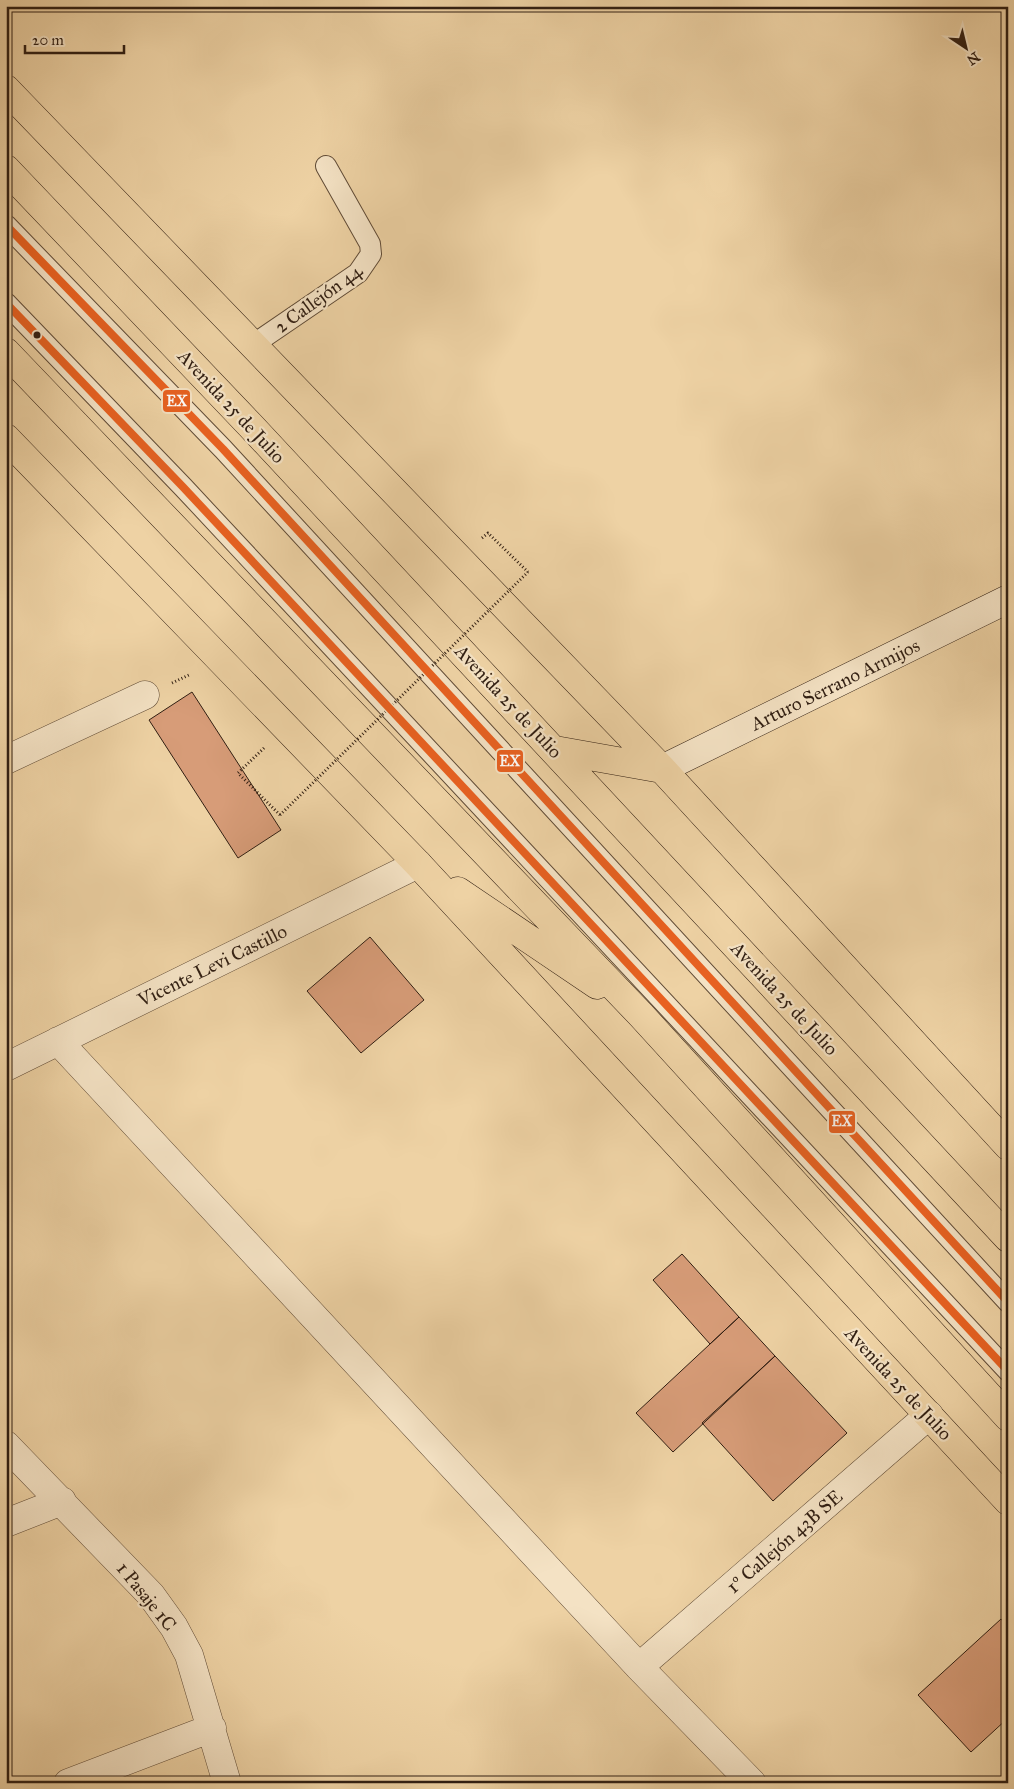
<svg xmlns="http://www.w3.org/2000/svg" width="1014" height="1789" font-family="'IM FELL Great Primer',serif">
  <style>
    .building { fill: #d79c78; stroke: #301e12 }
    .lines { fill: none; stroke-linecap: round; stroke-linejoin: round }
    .lane-casing { stroke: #604b36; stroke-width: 22 }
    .street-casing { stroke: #604b36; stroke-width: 29 }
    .secondary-casing { stroke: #301e12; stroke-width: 29 }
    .primary-casing { stroke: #301e12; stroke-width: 29 }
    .path { stroke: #301e12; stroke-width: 3; stroke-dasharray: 1 2.5; stroke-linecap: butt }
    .lane { stroke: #f4e2c4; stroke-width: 20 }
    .street { stroke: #f4e2c4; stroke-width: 28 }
    .secondary { stroke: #f4e2c4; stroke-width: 28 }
    .primary { stroke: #eed2a4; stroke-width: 28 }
    .path-bridge { stroke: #301e12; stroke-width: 3; stroke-dasharray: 1 2.5; stroke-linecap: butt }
    .bus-1-casing { stroke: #f4e2c4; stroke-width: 11 }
    .bus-1 { stroke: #e86121; stroke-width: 8 }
    .bus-dot { fill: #301e12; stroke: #f4e2c4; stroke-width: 2 }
    .labels { text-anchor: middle; stroke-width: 4.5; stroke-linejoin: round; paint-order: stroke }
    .street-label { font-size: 19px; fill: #301e12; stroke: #f4e2c4 }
    .line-badge { stroke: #f4e2c4; stroke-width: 2 }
    .badge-label { font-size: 14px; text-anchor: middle; font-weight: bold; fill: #fff }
  </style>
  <rect width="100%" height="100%" fill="#eed2a4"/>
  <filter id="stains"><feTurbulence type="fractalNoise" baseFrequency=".004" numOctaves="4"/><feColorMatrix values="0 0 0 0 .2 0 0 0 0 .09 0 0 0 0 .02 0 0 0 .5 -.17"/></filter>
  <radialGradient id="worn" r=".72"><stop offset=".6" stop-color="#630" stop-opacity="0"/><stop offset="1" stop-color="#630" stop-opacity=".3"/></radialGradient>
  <path class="building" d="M192,692L281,830L238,858L149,720Z
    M370,937L424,1000L361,1053L307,991Z
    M682,1254L739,1317L710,1344L653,1280Z
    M739,1317L775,1356L673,1452L636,1413Z
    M775,1356L847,1433L773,1501L702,1423Z
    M1001,1619L1008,1627V1718L971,1752L918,1695Z"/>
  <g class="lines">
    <defs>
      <path id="lane" d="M6,225L223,449L1008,1302
        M6,303L183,487L1008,1371
        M254,344L358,273L371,254L370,244L326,166"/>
      <path id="street" d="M6,760L145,695
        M58,1041L639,1667L752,1783
        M6,1067L418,864
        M6,1445L151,1595L174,1627L189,1655L227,1783
        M6,1523L62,1501
        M639,1667L929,1415
        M68,1783L212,1728"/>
      <path id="secondary" d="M662,769L1008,599"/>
      <path id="primary" d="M6,89L662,769L1008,1146
        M6,169L250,425L1008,1238
        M6,352L641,1015L1008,1417
        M6,438L418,864L1008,1501
        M555,750L662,769
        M458,891L597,985"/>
    </defs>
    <use href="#lane" class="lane-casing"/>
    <use href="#street" class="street-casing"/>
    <use href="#secondary" class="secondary-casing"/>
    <use href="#primary" class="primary-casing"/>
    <path class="path" d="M482,538L488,533L528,572
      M172,683L191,674
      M264,748L238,773L280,815"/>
    <use href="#lane" class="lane"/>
    <use href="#street" class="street"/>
    <use href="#secondary" class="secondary"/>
    <use href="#primary" class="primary"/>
    <path class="path-bridge" d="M280,815L528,572"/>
    <defs>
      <path id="bus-1" d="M6,225L223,449L1008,1302
        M6,303L183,487L1008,1371"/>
    </defs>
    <use href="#bus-1" class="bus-1-casing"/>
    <use href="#bus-1" class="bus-1"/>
  </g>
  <circle class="bus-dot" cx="37" cy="335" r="4.5"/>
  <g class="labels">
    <g class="street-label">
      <text transform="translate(318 298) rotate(-36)" y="7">2 Callejón 44</text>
      <text transform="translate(232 406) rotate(47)" y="7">Avenida 25 de Julio</text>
      <text transform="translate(835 684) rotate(-26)" y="7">Arturo Serrano Armijos</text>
      <text transform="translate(509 701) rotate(47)" y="7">Avenida 25 de Julio</text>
      <text transform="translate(212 965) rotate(-26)" y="7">Vicente Levi Castillo</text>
      <text transform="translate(785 998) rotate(47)" y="7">Avenida 25 de Julio</text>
      <text transform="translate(899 1383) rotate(47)" y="7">Avenida 25 de Julio</text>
      <text transform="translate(784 1541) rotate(-41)" y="7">1º Callejón 43B SE</text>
      <text transform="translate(147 1596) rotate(51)" y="7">1 Pasaje 1C</text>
    </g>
  </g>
  <g class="line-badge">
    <rect x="162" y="389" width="29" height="24" rx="5" fill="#e86121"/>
    <rect x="496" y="749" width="28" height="24" rx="5" fill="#e86121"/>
    <rect x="828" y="1110" width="28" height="24" rx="5" fill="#e86121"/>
  </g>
  <g class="badge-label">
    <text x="177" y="406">EX</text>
    <text x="510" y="766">EX</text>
    <text x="842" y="1126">EX</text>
  </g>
  <rect width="1014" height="1789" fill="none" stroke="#eed2a4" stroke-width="25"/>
  <rect x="8" y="8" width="999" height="1774" fill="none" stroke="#301e12" stroke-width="2.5"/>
  <rect x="12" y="12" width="989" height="1764" fill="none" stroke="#301e12"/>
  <g transform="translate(966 48) rotate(145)" stroke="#f4e2c4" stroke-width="4" paint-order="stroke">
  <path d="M0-4L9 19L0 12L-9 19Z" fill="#301e12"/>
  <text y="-8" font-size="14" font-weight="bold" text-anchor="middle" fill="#301e12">N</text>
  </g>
  <path d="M25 45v8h99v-8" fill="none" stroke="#301e12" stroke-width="2.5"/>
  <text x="32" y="45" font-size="15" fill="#301e12" stroke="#f4e2c4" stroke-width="4" paint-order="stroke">20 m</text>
  <rect width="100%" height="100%" filter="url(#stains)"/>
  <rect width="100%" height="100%" fill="url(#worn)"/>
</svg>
